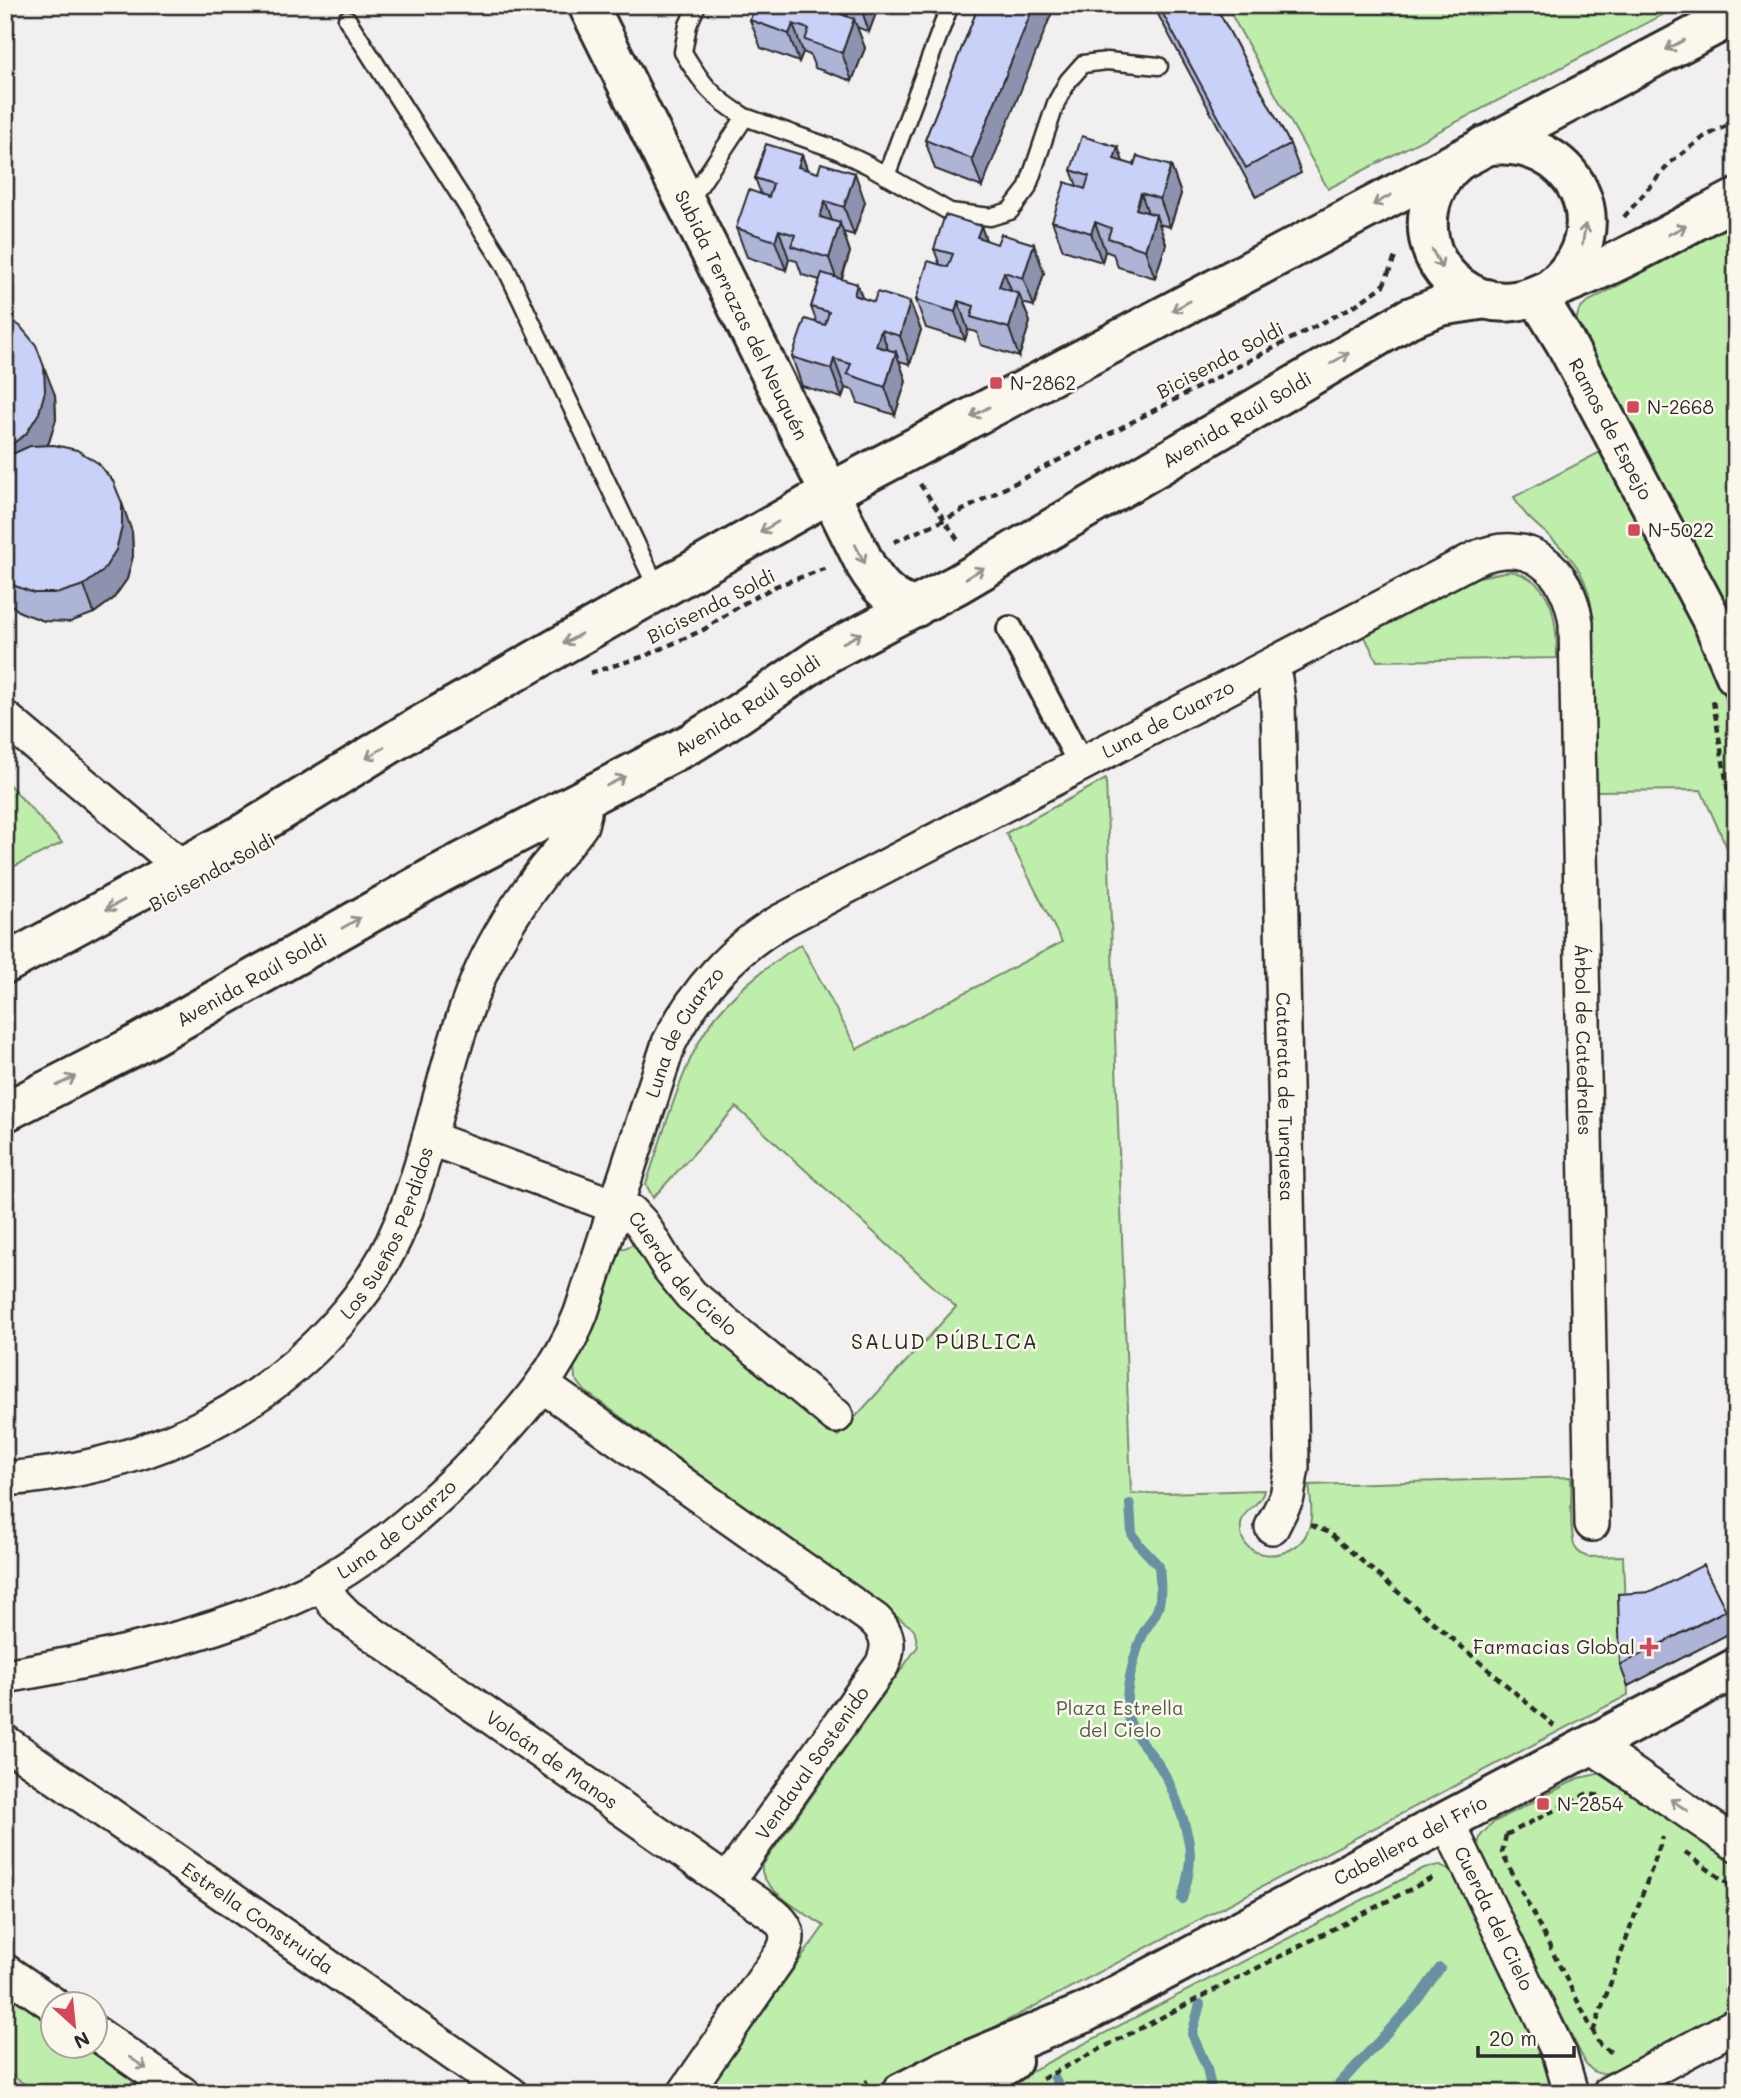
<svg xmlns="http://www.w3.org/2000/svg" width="1741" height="2098" font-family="Mali,sans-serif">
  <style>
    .green { fill: #bfeeac; stroke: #758c6c; stroke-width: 2 }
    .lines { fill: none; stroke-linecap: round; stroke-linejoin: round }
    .stream { stroke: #6891a3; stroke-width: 10 }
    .service-casing { stroke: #2b2b2b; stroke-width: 21 }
    .pedestrian-casing { stroke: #2b2b2b; stroke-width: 30 }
    .minor-casing { stroke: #2b2b2b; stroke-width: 38 }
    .tertiary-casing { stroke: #2b2b2b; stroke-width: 44 }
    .secondary-casing { stroke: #2b2b2b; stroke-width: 44 }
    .path { stroke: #2b2b2b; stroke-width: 4.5; stroke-dasharray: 7 5; stroke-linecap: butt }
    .service { stroke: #fbf7ec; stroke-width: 16 }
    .pedestrian { stroke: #fbf7ec; stroke-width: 24 }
    .minor { stroke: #fbf7ec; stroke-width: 33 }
    .tertiary { stroke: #fbf7ec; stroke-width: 38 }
    .secondary { stroke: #fbf7ec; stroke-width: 38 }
    .wall { fill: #aeb4d6; stroke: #2b2b2b; stroke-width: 2 }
    .shaded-wall { fill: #8d92ae; stroke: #2b2b2b; stroke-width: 2 }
    .building { fill: #cad1f9; stroke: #2b2b2b; stroke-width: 2 }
    .oneway { stroke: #93918c }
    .poi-dot { fill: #d1495b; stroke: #fbf7ec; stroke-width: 2.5 }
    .labels { text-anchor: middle; stroke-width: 5; stroke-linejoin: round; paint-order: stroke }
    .street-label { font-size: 19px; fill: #2b2b2b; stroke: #fbf7ec }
    .poi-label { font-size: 19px; fill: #2b2b2b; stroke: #fbf7ec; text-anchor: start }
    .park-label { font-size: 19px; fill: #505c4b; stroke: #fbf7ec }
    .neighbourhood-label { font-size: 21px; letter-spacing: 2px; fill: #2b2b2b; stroke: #fbf7ec }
  </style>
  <rect width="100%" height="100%" fill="#f1efef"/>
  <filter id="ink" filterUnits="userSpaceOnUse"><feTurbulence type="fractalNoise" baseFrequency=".0143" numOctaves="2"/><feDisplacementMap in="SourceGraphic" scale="14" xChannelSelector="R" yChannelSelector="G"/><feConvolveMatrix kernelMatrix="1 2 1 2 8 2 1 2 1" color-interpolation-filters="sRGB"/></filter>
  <g filter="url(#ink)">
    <path class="green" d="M1226,5H1681L1328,189Z
      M1736,223V630L1576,321L1579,310L1589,301Z
      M1604,450L1703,639L1725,696L1736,739V832L1732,859L1701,790L1594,791L1593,618C1589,578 1576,560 1547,534C1533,522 1522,513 1514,497Z
      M1510,571C1554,580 1557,620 1557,658L1377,661L1364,635L1474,578Z
      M1106,779L1131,1494L1264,1490C1262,1505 1242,1509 1241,1525C1237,1563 1293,1563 1307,1533C1314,1519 1311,1500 1309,1485L1571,1477C1572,1494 1569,1533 1575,1547C1578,1553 1582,1555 1588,1557L1623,1556L1628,1695L869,2093H706L824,1926C807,1914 758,1888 762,1866L918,1646L914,1629L585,1391L575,1378L574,1367L620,1250L634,1244L639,1246L694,1316L838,1436L956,1307L736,1107L653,1198L646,1184C664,1133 683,1057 716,1016C739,987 770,964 801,944L857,1049L1062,942L1006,833Z
      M5,780L62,843L5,871Z
      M1602,1773L1621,1781L1736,1862V2006L1614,2071C1600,2076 1593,2074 1585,2062L1482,1859L1478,1844L1481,1835L1494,1822L1579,1778Z
      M1440,1865L1454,1871L1549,2068L1556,2093H989L1424,1868Z
      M5,1989L52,2022V2046H87L155,2093H38L5,2071Z"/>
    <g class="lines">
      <path class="stream" d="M1130,1504L1132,1534L1141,1547L1159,1566C1160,1578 1162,1592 1159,1604C1157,1615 1149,1623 1144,1632C1135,1651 1125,1689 1127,1711C1130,1734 1147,1747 1159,1765C1173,1786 1190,1832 1190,1856C1190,1871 1186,1885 1182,1899
        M1200,2004L1192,2034L1207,2068L1212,2093
        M1055,2078L1062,2093
        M1331,2093L1417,2000L1440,1968"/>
      <defs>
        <path id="service" d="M697,5L688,25L683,52C702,84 712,97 745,117
          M347,19L504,264L658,590
          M886,176L950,5
          M688,203L745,117L835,149L868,165L950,212L990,217L1010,211L1027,189L1056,103L1068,81L1083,64L1107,61L1159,66"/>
        <path id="pedestrian" d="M1010,629L1081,764"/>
        <g id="minor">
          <path id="s1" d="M1270,666L1275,679L1278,701L1292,1467L1287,1497L1272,1527"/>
          <path d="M5,718L183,868"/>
          <path id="s2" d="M429,1138L631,1212L642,1224L669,1268L691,1295L836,1416"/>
          <path d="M542,1385L875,1620C889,1634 890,1648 882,1665L727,1882"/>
          <path id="s3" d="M5,1479C134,1469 251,1421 337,1324C364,1294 385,1263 400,1226C433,1146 445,1058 478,979C495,939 518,904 544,870C556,855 570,841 581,825L584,813L581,800"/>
          <path id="s4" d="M322,1583L334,1603L347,1616L774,1915C787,1926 791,1937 782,1953L685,2093"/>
          <path id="s5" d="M5,1676C87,1662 164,1646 242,1618C270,1608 299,1597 325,1582C384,1548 434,1503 481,1455C522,1412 560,1369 581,1313L669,1043C694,993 734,947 783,920L1474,559C1529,534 1568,569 1576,623L1592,1524"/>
          <path id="s6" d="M5,1742L510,2093"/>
          <path d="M1590,1745L1736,1844"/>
          <path id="s7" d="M1447,1821L1560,2055L1571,2093"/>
          <path d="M5,1971L53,2004"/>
          <path d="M94,2032L182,2093"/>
          <path d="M1609,2093L1736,2025"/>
        </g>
        <g id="tertiary">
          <path id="s8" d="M1537,296L1565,342L1713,622L1736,676"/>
          <path id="s9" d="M901,2093L946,2070L1084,2013L1736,1668"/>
          <path d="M964,2093L1012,2061"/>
        </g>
        <g id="secondary">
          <path id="s10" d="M588,5L866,566C878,586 892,602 916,607"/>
          <path d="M1484,146C1574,131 1624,231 1550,289"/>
          <path d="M1457,162C1435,180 1424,209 1429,238C1436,277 1474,307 1514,301C1529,300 1541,292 1554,288C1618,265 1676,230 1736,199"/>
          <path d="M5,964L243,834L416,728L844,485L1736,14"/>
          <path id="s11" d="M5,1112L138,1044L439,874L693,742L738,714L827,653L958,584L1409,318L1440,306L1486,299"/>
        </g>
      </defs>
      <use href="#service" class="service-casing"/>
      <use href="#pedestrian" class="pedestrian-casing"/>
      <use href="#minor" class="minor-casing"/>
      <use href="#tertiary" class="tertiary-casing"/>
      <use href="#secondary" class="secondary-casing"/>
      <path class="path" d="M1624,217L1671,162L1704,137L1736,121
        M920,484L960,543
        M894,542L944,520L1354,306L1383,286L1396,255
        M590,673L645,656L703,630L741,605L776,586L827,568
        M1713,701L1735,834
        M1310,1525L1328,1532L1554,1726
        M1506,1835L1502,1853L1600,2045L1611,2052L1615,2050
        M1506,1835L1586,1794L1604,1796
        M1685,1853L1736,1889
        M1725,1992L1736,1986
        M1593,2032L1663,1837
        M1042,2079L1436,1876
        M844,2093L868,2081"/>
      <use href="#service" class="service"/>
      <use href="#pedestrian" class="pedestrian"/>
      <use href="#minor" class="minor"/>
      <use href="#tertiary" class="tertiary"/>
      <use href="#secondary" class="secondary"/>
    </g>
    <path class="wall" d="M756,5H879L869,32L857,27L865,48L852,81L815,68L810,55L803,52L799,62L761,48L750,20Z
      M979,5L982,187L935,169L925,140Z
      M1153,5H1215L1290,144L1301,173L1256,197Z
      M802,155L807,169L865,202L854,235L843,232L850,252L842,279L862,298L921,330L910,364L899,361L906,381L895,415L858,403L853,390L845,388L842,398L802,386L792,357L817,323L811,307L820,280L802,275L797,261L789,259L786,270L747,257L736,228L761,194L755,178Z
      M1123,162L1134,165L1171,166L1181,194L1170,227L1159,224L1166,244L1155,278L1118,267L1113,254L1105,251L1102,262L1063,250L1052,221L1077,186L1071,170Z
      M981,226L986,240L1044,273L1034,306L1022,303L1030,322L1019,357L981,345L977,332L968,330L965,340L926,328L916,300L940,265L934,249Z
      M5,316L55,395L56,419L49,442L47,445L132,532L133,556L127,579L113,599L94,613L70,622L44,621L20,612L5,600Z
      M1726,1610L1734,1631L1628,1686L1620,1665Z"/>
    <path class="shaded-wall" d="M837,5H844L850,24L835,12Z
      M860,5H879L869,32Z
      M1034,5H1055L982,187L972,159Z
      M854,19L865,48L852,81L842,53Z
      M793,24L803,52L799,62L789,34Z
      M1118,147L1128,176L1114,159Z
      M802,155L812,184L798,167Z
      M1171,166L1181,194L1170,227L1160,199Z
      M855,173L865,202L854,235L844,207Z
      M1141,193L1151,221L1136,209Z
      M825,201L835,229L820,217Z
      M1156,215L1166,244L1155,278L1145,250Z
      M1095,222L1105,251L1102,262L1091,233Z
      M840,223L850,252L839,286L829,258Z
      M981,226L991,255L977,237Z
      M779,230L789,259L786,270L775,241Z
      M1034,244L1044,273L1034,306L1023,278Z
      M1004,272L1015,300L999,287Z
      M857,284L868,312L854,295Z
      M1019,294L1030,322L1019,357L1009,328Z
      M958,301L968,330L965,340L955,312Z
      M910,302L921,330L910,364L900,336Z
      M881,330L891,358L876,346Z
      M896,352L906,381L895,415L885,387Z
      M834,359L845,388L842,398L831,369Z
      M44,367L55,395L56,419L49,442L36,462L17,477L7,448Z
      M122,503L132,532L133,556L127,579L113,599L94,613L84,585Z"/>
    <path class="building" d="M756,5H837L835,12L854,19L842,53L805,40L809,29L793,24L789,34L750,20Z
      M979,5H1034L972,159L925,140Z
      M1158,5H1215L1290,144L1246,168Z
      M1082,136L1118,147L1114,159L1134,165L1137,156L1171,166L1160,199L1141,193L1136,209L1156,215L1145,250L1108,238L1111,228L1095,222L1091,233L1052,221L1065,182L1085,189L1089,176L1071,170Z
      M766,144L802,155L798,167L818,173L821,163L855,173L844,207L825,201L820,217L840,223L829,258L791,246L795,235L779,230L775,241L736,228L749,190L769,197L773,184L755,178Z
      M945,215L981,226L977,237L997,244L1001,234L1034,244L1023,278L1004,272L999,287L1019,294L1009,328L971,317L974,306L958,301L955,312L916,300L928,261L948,267L953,254L934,249Z
      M822,273L857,284L854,295L874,302L877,292L910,302L900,336L881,330L876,346L896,352L885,387L847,374L851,364L834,359L831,369L792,357L805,319L825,325L829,312L811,307Z
      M5,316L20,326L36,345L44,367L45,391L39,413L26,434L5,449Z
      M54,445L77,450L98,463L113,481L122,503V527L116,550L103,571L84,585L59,593H34L10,584L5,580V458L8,456L30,446Z
      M1703,1565L1726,1610L1620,1665L1618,1594L1651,1592Z"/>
    <defs><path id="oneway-shaft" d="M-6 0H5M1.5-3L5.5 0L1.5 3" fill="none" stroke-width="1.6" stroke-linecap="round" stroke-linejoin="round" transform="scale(1.75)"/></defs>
    <g class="oneway">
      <use href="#oneway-shaft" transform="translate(1675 45) rotate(152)"/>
      <use href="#oneway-shaft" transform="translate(1382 200) rotate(152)"/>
      <use href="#oneway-shaft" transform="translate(1677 230) rotate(-28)"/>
      <use href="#oneway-shaft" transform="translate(1584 234) rotate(-82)"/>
      <use href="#oneway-shaft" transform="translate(1437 259) rotate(62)"/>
      <use href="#oneway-shaft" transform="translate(1181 306) rotate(152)"/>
      <use href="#oneway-shaft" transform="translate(1340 358) rotate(-31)"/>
      <use href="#oneway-shaft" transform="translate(980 412) rotate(152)"/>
      <use href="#oneway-shaft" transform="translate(769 527) rotate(150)"/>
      <use href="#oneway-shaft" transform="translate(860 554) rotate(63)"/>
      <use href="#oneway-shaft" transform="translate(975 573) rotate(-31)"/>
      <use href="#oneway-shaft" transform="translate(852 638) rotate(-28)"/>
      <use href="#oneway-shaft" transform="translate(572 639) rotate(150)"/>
      <use href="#oneway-shaft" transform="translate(375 753) rotate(148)"/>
      <use href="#oneway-shaft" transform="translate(616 781) rotate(-27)"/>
      <use href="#oneway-shaft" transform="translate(115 905) rotate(152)"/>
      <use href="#oneway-shaft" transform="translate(351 923) rotate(-30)"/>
      <use href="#oneway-shaft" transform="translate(66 1081) rotate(-27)"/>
      <use href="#oneway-shaft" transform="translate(1679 1805) rotate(-146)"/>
      <use href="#oneway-shaft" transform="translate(138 2063) rotate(34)"/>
    </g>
  </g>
  <g class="poi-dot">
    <rect x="989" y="376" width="14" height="14" rx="3.5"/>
    <rect x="1626" y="400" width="14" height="14" rx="3.5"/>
    <rect x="1627" y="523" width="14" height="14" rx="3.5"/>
    <path d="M1645.5 1636.5h7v7h7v7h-7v7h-7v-7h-7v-7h7z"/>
    <rect x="1536" y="1797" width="14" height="14" rx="3.5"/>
  </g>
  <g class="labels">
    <g class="street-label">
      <text dy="7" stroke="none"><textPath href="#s10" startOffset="346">Subida Terrazas del Neuquén</textPath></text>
      <text transform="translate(1220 360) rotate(-28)" y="7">Bicisenda Soldi</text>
      <text dy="7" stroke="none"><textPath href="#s11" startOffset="1414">Avenida Raúl Soldi</textPath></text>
      <text dy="7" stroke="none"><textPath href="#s8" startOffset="152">Ramos de Espejo</textPath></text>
      <text transform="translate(711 606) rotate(-27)" y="7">Bicisenda Soldi</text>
      <text dy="7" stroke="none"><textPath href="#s11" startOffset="847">Avenida Raúl Soldi</textPath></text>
      <text dy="7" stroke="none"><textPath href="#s5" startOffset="1600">Luna de Cuarzo</textPath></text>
      <text transform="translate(212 872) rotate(-29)" y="7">Bicisenda Soldi</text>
      <text dy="7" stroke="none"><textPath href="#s11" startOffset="280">Avenida Raúl Soldi</textPath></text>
      <text dy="7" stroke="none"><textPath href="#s5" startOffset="1012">Luna de Cuarzo</textPath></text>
      <text dy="7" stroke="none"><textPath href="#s5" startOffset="2506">Árbol de Catedrales</textPath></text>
      <text dy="7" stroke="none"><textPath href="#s1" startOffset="432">Catarata de Turquesa</textPath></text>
      <text dy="7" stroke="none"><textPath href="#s3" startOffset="481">Los Sueños Perdidos</textPath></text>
      <text dy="7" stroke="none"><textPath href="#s2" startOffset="296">Cuerda del Cielo</textPath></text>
      <text dy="7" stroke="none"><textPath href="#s5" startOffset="424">Luna de Cuarzo</textPath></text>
      <text dy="7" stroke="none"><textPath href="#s4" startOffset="292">Volcán de Manos</textPath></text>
      <text transform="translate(812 1763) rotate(-55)" y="7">Vendaval Sostenido</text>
      <text dy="7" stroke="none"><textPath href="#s9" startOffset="569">Cabellera del Frío</textPath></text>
      <text dy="7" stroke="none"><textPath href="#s6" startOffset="308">Estrella Construida</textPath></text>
      <text dy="7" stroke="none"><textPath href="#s7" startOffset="108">Cuerda del Cielo</textPath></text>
    </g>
    <g class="poi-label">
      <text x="1010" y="390">N-2862</text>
      <text x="1647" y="414">N-2668</text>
      <text x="1648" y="537">N-5022</text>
      <text x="1635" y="1654" text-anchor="end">Farmacias Global</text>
      <text x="1557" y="1811">N-2854</text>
    </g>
    <g class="park-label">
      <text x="1120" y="1715">Plaza Estrella<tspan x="1120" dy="22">del Cielo</tspan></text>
    </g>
    <g class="neighbourhood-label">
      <text x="945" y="1349">SALUD PÚBLICA</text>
    </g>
  </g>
  <rect width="1741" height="2098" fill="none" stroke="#fbf7ec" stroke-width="28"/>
  <rect x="14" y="14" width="1713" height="2070" fill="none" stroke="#2b2b2b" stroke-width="2.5" filter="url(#ink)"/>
  <g transform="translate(74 2025) rotate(153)"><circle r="33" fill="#fbf7ec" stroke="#a8a59f" stroke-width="2"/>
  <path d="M0-5L12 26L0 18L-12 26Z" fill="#d1495b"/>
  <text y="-10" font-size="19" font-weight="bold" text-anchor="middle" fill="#2b2b2b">N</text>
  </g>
  <path d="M1478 2046v10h96v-10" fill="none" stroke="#2b2b2b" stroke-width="3.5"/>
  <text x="1489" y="2046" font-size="21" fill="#2b2b2b" stroke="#fbf7ec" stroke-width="5" paint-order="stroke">20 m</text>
</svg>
